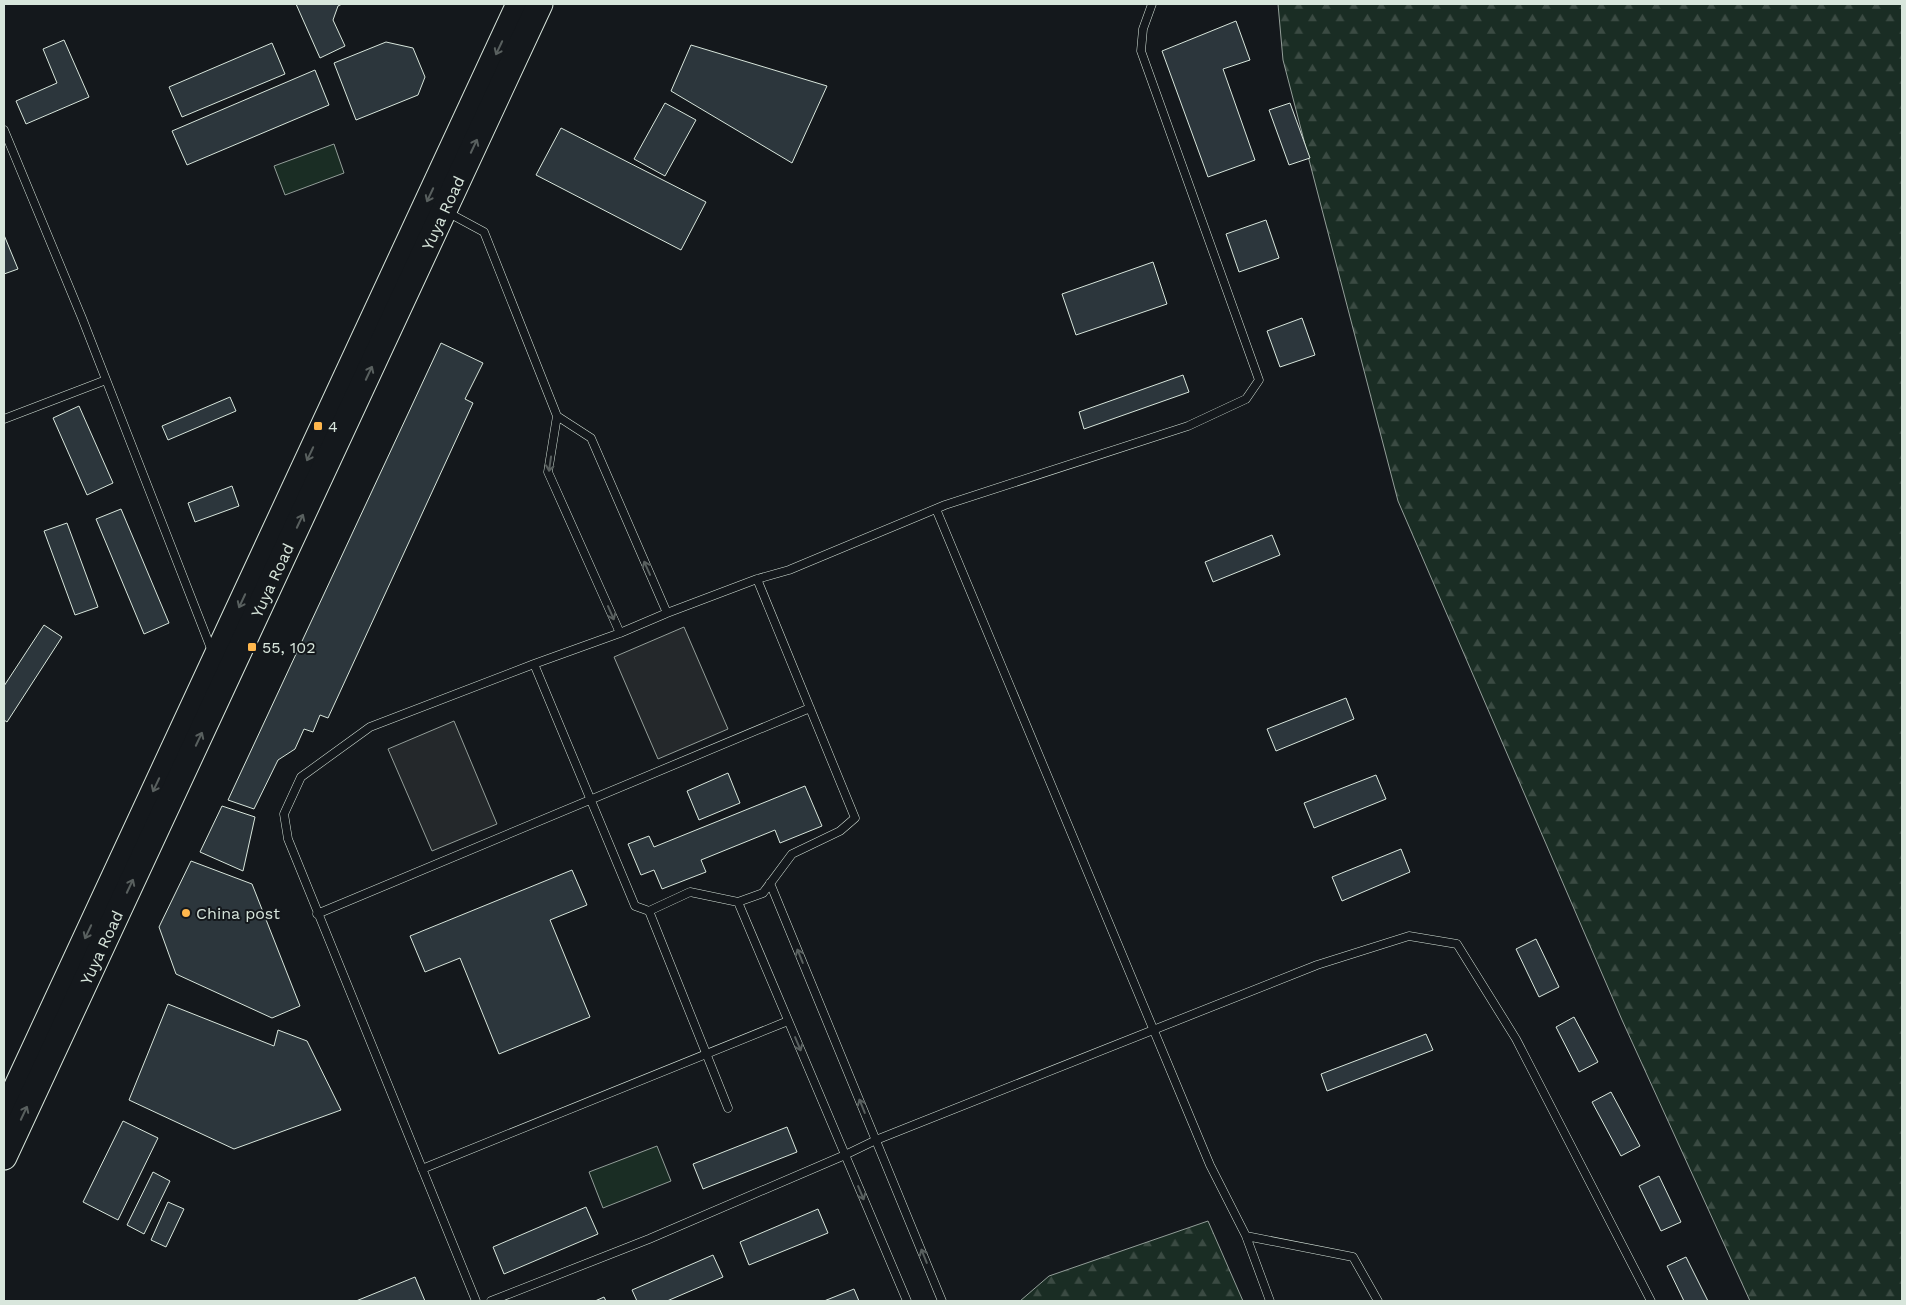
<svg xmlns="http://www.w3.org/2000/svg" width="1906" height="1305" font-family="'Work Sans',sans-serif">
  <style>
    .forest { fill: url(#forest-firs); stroke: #939e99 }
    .pitch { fill: #1a2d24; stroke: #939e99 }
    .parking { fill: #24282b; stroke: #939e99 }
    .building { fill: #2c363c; stroke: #d8e6dc }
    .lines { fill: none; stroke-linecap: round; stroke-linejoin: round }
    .service-casing { stroke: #d8e6dc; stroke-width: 9 }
    .trunk-casing { stroke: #d8e6dc; stroke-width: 27 }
    .service { stroke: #14181c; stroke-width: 8 }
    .trunk { stroke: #14181c; stroke-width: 25 }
    .oneway { stroke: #59605f }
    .poi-dot { fill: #ffb74d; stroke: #14181c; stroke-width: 2 }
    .labels { text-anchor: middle; stroke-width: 4; stroke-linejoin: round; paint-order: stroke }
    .street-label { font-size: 16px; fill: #d8e6dc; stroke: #14181c }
    .poi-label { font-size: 16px; fill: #d8e6dc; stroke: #14181c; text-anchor: start }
  </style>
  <defs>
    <pattern id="forest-firs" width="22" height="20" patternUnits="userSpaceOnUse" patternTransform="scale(1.25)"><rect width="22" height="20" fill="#1a2d24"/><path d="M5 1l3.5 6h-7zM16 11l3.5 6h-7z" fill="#3b4b43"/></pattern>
  </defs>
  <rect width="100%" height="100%" fill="#14181c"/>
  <path class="forest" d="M1278,4H1902V1301H1750L1622,1020L1398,501L1283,60Z
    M1208,1221L1243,1301H1020L1049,1276Z"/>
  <path class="pitch" d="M334,144L344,173L285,195L274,166Z
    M657,1146L671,1181L603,1208L589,1172Z"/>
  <path class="parking" d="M684,627L728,729L658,759L614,657Z
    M454,721L497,824L432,851L388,749Z"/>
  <path class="building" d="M296,4H342L338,6L333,20L345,46L320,58Z
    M1236,21L1250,60L1223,69L1255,160L1208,177L1162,51Z
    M64,40L89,97L26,124L16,101L57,83L43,49Z
    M386,42L413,48L425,77L418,95L356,120L334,63Z
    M272,43L285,74L182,117L169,87Z
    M691,45L827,86L792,163L671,91Z
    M315,70L329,105L187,165L172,131Z
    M665,103L696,120L665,176L634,159Z
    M1290,103L1310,158L1289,165L1269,110Z
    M561,128L706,202L681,250L536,175Z
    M1266,220L1279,258L1239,272L1226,234Z
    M4,235L18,269L4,274Z
    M1153,262L1167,304L1076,335L1062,294Z
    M1302,318L1315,355L1280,367L1267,331Z
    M441,343L483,363L465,399L473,403L328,718L320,715L313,732L304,729L295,749L278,760L254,809L228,800Z
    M1183,375L1189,392L1084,429L1079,412Z
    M230,397L236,411L168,440L162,426Z
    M79,406L113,483L87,495L53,418Z
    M232,486L239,506L195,522L188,503Z
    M121,509L169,623L144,634L96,519Z
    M67,523L98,607L75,615L44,531Z
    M1272,535L1280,555L1213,582L1205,562Z
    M44,625L62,637L7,722L4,720V686Z
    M1346,698L1354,719L1276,751L1267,729Z
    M728,773L740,803L699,820L687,791Z
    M1376,775L1386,799L1314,828L1304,803Z
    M805,786L822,826L780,843L775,830L701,860L706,872L662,889L654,870L641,875L628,844L649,836L654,847Z
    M222,806L255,817L243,871L200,852Z
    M1401,849L1410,872L1342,901L1332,877Z
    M191,861L252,884L300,1006L272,1018L176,974L159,927Z
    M572,870L587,905L550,920L590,1017L499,1054L460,958L425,972L410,936Z
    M1536,939L1559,987L1539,997L1516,949Z
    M168,1004L274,1046L278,1030L307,1041L341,1110L234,1149L129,1100Z
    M1574,1017L1598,1062L1579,1072L1556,1027Z
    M1426,1034L1433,1050L1327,1091L1321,1074Z
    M1611,1092L1640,1146L1621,1156L1592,1102Z
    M123,1121L158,1138L118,1220L83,1202Z
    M787,1127L797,1152L703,1189L693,1164Z
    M153,1172L170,1181L144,1234L127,1225Z
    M1659,1176L1681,1222L1661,1231L1639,1186Z
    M168,1202L184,1209L166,1247L151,1240Z
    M586,1207L598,1234L504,1274L493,1247Z
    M818,1209L828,1233L749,1265L740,1242Z
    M713,1255L723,1277L667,1301H637L632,1290Z
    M1686,1257L1708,1301H1684L1667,1266Z
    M415,1277L425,1301H356Z
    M854,1289L859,1301H824Z
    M604,1297L606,1301H595Z"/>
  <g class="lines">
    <defs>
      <path id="service" d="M4,130L82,318L212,651
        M447,212L484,232L557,416L548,472L620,633
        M557,416L591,438L667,613
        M4,419L106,380
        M936,509L1210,1165L1246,1236L1353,1257L1378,1301
        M534,664L635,906L649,911L690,892L738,902L763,893L792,854L840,831L855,818L757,579
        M770,883L942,1301
        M738,902L907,1301
        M649,911L728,1108
        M317,914L810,708
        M422,1169L788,1021
        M1246,1236L1270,1301
        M476,1301L288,839L284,814L301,777L370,727L534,664L620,633L667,613L757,579L789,570L945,505L1188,426L1246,399L1259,380L1141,51L1143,29L1152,4
        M491,1301L649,1239L845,1155L876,1140L1317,965L1409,936L1457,944L1516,1039L1651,1301"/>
      <g id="trunk">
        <path d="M4,1114L519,4"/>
        <path id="s1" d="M4,1157L540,4"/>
      </g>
    </defs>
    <use href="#service" class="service-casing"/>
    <use href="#trunk" class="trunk-casing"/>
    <use href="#service" class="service"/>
    <use href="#trunk" class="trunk"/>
  </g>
  <defs><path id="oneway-shaft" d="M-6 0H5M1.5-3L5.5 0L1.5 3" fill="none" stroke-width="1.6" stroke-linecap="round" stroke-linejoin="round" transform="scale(1.25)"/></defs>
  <g class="oneway">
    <use href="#oneway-shaft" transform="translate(499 48) rotate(115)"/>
    <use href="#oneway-shaft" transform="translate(474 146) rotate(-65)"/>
    <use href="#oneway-shaft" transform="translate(430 195) rotate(115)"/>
    <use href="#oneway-shaft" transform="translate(369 373) rotate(-65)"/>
    <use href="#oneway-shaft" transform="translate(310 454) rotate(115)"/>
    <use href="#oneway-shaft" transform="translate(550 464) rotate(98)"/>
    <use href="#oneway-shaft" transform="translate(300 521) rotate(-65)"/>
    <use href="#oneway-shaft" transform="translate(647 568) rotate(-114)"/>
    <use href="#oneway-shaft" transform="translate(242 601) rotate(115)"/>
    <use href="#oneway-shaft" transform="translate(611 613) rotate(66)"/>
    <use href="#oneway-shaft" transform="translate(199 739) rotate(-65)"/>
    <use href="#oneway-shaft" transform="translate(156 785) rotate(115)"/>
    <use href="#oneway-shaft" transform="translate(130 886) rotate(-65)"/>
    <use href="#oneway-shaft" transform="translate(88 932) rotate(115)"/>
    <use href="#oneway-shaft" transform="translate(800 956) rotate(-112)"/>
    <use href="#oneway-shaft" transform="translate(798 1044) rotate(67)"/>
    <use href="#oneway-shaft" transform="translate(862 1106) rotate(-112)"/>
    <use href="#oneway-shaft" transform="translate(24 1113) rotate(-65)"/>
    <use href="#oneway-shaft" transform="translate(861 1193) rotate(67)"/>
    <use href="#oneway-shaft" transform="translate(924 1256) rotate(-112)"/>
  </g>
  <g class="poi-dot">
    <rect x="313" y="421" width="10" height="10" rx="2.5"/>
    <rect x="247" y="642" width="10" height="10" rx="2.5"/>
    <circle cx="186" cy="913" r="5"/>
  </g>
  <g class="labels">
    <g class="street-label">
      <text dy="6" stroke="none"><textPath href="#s1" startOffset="1041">Yuya Road</textPath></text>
      <text dy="6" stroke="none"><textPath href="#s1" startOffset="636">Yuya Road</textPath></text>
      <text dy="6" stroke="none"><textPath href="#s1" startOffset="231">Yuya Road</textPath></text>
    </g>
    <g class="poi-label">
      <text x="328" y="432">4</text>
      <text x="262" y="653">55, 102</text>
      <text x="196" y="919">China post</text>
    </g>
  </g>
  <rect width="1906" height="1305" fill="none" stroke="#d8e6dc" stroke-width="10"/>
</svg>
